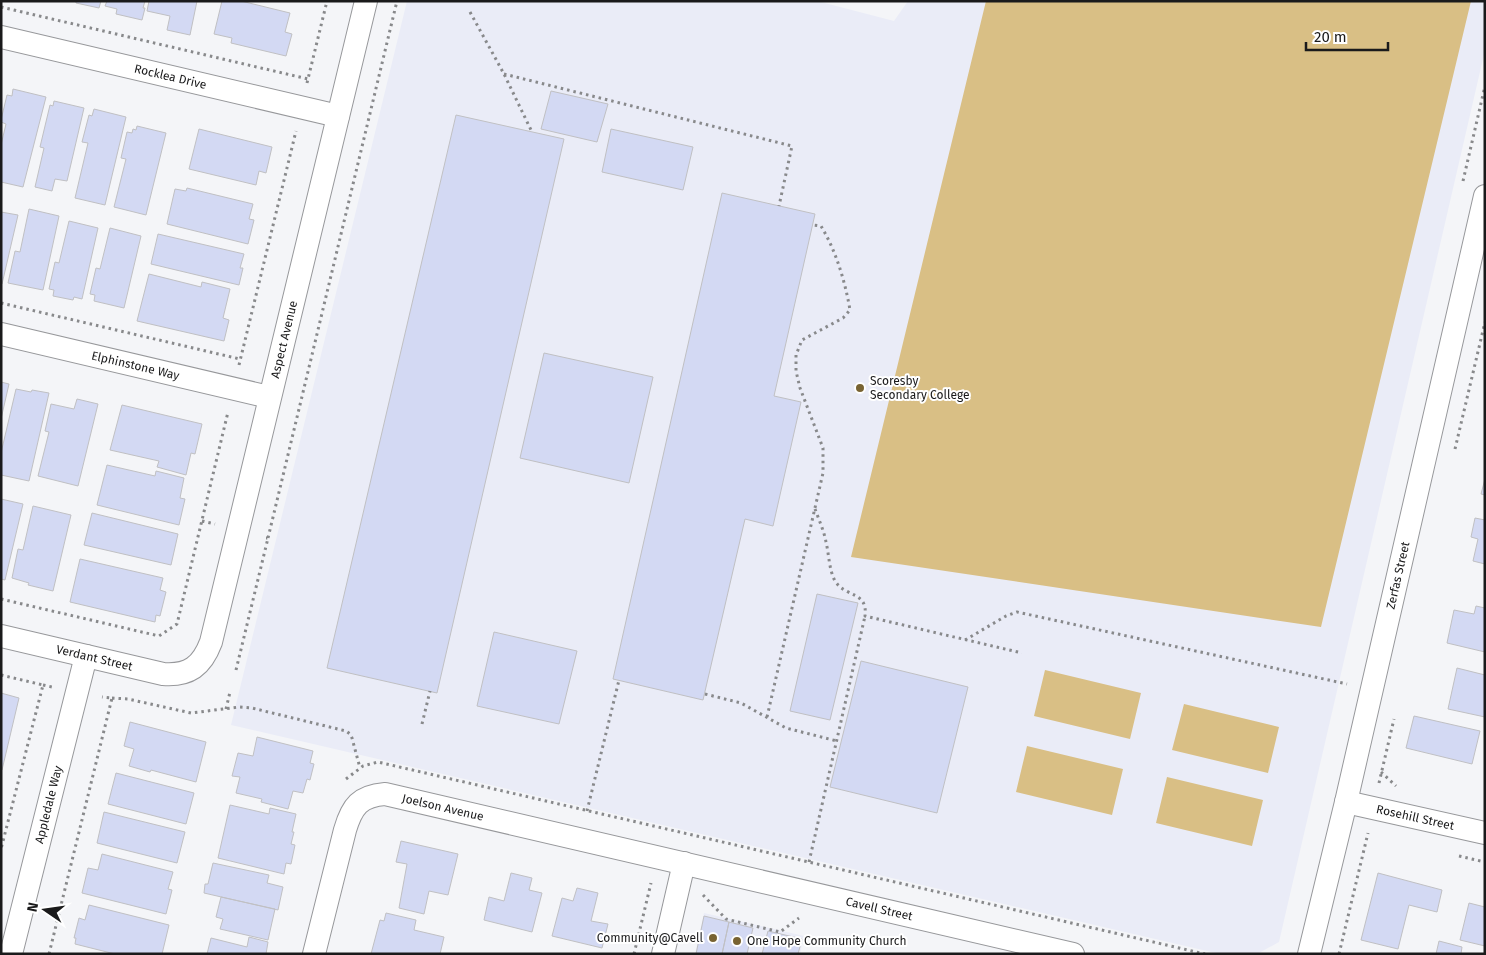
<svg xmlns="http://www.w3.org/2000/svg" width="1486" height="955" font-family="'Fira Sans',sans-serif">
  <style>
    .built { fill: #eaecf7 }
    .green { fill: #d9bf85 }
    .building { fill: #d3d9f3; stroke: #c0c0c3 }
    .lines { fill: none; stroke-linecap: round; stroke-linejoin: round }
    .street-casing { stroke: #97989b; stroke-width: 24 }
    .path { stroke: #88898b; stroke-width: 3; stroke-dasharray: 2.5 4; stroke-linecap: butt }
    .street { stroke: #fff; stroke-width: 22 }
    .poi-dot { fill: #786332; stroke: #fff; stroke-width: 2 }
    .labels { text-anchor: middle; stroke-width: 4; stroke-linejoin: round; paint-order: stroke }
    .street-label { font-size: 12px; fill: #1a1a1b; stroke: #fff }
    .poi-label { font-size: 12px; fill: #1a1a1b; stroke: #fff; text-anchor: start }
  </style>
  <rect width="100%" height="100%" fill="#f4f5f8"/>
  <path class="built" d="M407,1H817L894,21L908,1H1485V50L1279,942L1257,954H1220L231,725Z
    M704,913L804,936L800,954H695Z"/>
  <path class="green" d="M986,1H1471L1321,627L851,557Z
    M1045,670L1141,693L1130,739L1034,716Z
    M1184,704L1279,727L1268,773L1172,750Z
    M1027,746L1123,769L1112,815L1016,792Z
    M1167,777L1263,800L1252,846L1156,823Z"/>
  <path class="building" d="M76,1H101L99,8L76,3Z
    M107,1H145L143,8H145L142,20L116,14L117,9L105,6Z
    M149,1H197L190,35L167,30L170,16L147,11Z
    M222,1H241L290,13L285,32L292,34L286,56L231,43L232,38L214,34Z
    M13,89L46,97L23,187L1,182V145L6,124L1,122V120L7,95L12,96Z
    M551,91L608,104L597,142L541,129Z
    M54,101L84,108L67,181L55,179L52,191L35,187L44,148L40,147L50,105L53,106Z
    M94,109L126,117L105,205L75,198L88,143L82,142L89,115L92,116Z
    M456,115L564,139L437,693L327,668Z
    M137,126L166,133L146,215L114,207L126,159L121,158L127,132L132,133L133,129L136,130Z
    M199,129L272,147L266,173L259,171L256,185L189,169Z
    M611,129L693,147L683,190L602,172Z
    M187,188L253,204L249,219L254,220L248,244L167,224L175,189L186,191Z
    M722,193L815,214L774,396L801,402L773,526L745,519L703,700L613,679Z
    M29,209L59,216L43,290L8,283L15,251L20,252Z
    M1,212L18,215L2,284H1Z
    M69,221L98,228L82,299L74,297L73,300L53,296L54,290L49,289L55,262L59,263Z
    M110,228L141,236L124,308L94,301L95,295L90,294L96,268L100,269Z
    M158,234L244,254L240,268H243L239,285L151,264Z
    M149,274L201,287L202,282L230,289L223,318L229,320L224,341L137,321Z
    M544,353L653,377L629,483L520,458Z
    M1,382L9,384L1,419Z
    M16,389L31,392L32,390L49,393L29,481L1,475V453Z
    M77,399L98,404L78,486L38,476L49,432L45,431L51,404L74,409Z
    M122,405L202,424L195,454L191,453L186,475L157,467L159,461L110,450Z
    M107,465L155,476L156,471L184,478L180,498L185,499L179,525L97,505Z
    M1485,479V495L1481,494Z
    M1,499L23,504L5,580L1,579Z
    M33,506L71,515L53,591L28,585L29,583L12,578L18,549L23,550Z
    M92,513L178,534L171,565L84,545Z
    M1475,518L1485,520V564L1473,561L1478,539L1471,537Z
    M80,559L163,578L160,590L166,592L160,616L156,615L155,622L70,602Z
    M817,594L858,603L830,720L790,711Z
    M1476,606L1485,608V652L1447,643L1454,610L1474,614Z
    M494,632L577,651L559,724L477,706Z
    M861,661L968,687L937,813L830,787Z
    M1457,668L1485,675V717L1448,709Z
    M1,693L19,698L2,770H1Z
    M1414,716L1480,731L1472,764L1406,748Z
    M130,722L206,742L196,782L151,770L150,772L129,766L134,749L124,746Z
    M257,737L313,751L310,763L314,764L310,780L307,779L303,793L293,791L288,809L261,802L262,799L236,793L240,777L232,776L238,753L253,756Z
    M116,773L194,793L186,824L108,804Z
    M230,805L269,814L270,808L296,814L292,832H294L291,844L295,845L291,864L286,863L284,874L218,858Z
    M104,812L185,832L177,863L97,843Z
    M401,841L458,854L448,895L429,891L424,914L399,908L407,864L396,862Z
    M102,854L173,872L168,889L172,890L166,914L82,893L88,868L98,870Z
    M213,863L269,875L267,883L283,887L278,910L204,893L205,884H208Z
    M511,873L532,878L529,890L542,893L532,932L484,920L489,897L504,901Z
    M1378,873L1442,890L1437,912L1409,905L1398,949L1361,940Z
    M577,888L598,893L591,921L608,924L602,948L552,936L562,898L573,901Z
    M221,897L275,909L268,940L220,929L223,919L216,917Z
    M1469,903L1485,907V946L1460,940Z
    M89,905L169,925L162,954H115L75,944L76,938H74L79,918L85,920Z
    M386,913L416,920L414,930L444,937L440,954H371L380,920L384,921Z
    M704,916L729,922L722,954H696Z
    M729,922L753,928L747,954H722Z
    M768,931L802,939L798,954H762Z
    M249,937L268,942L266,954H207L211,938L247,947Z
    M1439,941L1462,947L1461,954H1436Z"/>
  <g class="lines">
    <defs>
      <g id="street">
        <path id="s1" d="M1,37L338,116"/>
        <path id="s2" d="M1,334L269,397"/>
        <path id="s3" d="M1,636L163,674C189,676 202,666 211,642L366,1"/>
        <path id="s4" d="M1346,802L1485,833"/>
        <path id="s5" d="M11,954L86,656"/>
        <path id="s6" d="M314,954L345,830C352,806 360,796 385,794L1073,954"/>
        <path d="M663,954L684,863"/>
        <path id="s7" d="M1309,954L1346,802L1485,196"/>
      </g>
    </defs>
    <use href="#street" class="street-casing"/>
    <path class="path" d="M1,7L308,79
      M470,12L504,74L532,132
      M504,74L792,146L779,206
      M307,83L327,1
      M1463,181L1485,86
      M1,303L240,359
      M239,365L296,131
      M1455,449L1485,322
      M815,509C819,520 824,531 826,542C829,554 829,570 835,581C846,598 868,591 865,616L1022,653
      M202,521L215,524
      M268,538L397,1
      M1,599L159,636L177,624L228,412
      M965,640L1006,616L1017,612L1347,684
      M236,670L268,538H266
      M1,675L43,685L1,849
      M43,685L52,687
      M705,694L741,703L786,728L837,741
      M112,698L128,699L191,713L239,707L252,708L346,731L350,734L352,738L360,768
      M226,709L230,692
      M767,717L823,473V448L800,388L796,371V355L802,340L843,318L850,310C845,281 836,251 821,226L813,225
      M422,724L430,691
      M1381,772L1396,786
      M346,779L363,766L378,762L1205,954
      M1379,783L1394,719
      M587,811L619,680
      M1459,856L1485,862
      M809,862L865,616
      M703,895L726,919L780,932L799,918
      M49,954L112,698L102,697
      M634,954L651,883
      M1339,954L1368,833"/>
    <use href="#street" class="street"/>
  </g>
  <g class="poi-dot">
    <circle cx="860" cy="388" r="5"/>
    <circle cx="713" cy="938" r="5"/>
    <circle cx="737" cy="941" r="5"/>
  </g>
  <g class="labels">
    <g class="street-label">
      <text dy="4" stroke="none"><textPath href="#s1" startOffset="174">Rocklea Drive</textPath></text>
      <text dy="4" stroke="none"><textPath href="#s3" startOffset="541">Aspect Avenue</textPath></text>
      <text dy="4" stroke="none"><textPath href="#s2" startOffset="138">Elphinstone Way</textPath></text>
      <text dy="4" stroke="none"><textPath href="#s7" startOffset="389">Zerfas Street</textPath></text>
      <text dy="4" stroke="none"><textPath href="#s3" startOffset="96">Verdant Street</textPath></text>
      <text dy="4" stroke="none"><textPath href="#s5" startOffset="154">Appledale Way</textPath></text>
      <text dy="4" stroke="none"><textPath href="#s6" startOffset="246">Joelson Avenue</textPath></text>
      <text dy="4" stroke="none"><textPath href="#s4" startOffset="71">Rosehill Street</textPath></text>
      <text dy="4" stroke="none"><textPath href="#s6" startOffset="694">Cavell Street</textPath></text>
    </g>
    <g class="poi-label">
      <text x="870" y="385">Scoresby<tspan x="870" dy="14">Secondary College</tspan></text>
      <text x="703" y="942" text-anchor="end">Community@Cavell</text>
      <text x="747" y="945">One Hope Community Church</text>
    </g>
  </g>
  <rect width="1486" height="955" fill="none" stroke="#1a1a1b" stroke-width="5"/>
  <g transform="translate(45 910) rotate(283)" stroke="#ffffff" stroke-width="4" paint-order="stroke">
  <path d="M0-4L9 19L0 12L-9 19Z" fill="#1a1a1b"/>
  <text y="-8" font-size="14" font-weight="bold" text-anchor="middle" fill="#1a1a1b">N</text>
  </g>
  <path d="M1306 42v8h82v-8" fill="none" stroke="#1a1a1b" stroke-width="2.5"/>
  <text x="1314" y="42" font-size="15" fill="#1a1a1b" stroke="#ffffff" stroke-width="4" paint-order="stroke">20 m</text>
</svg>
